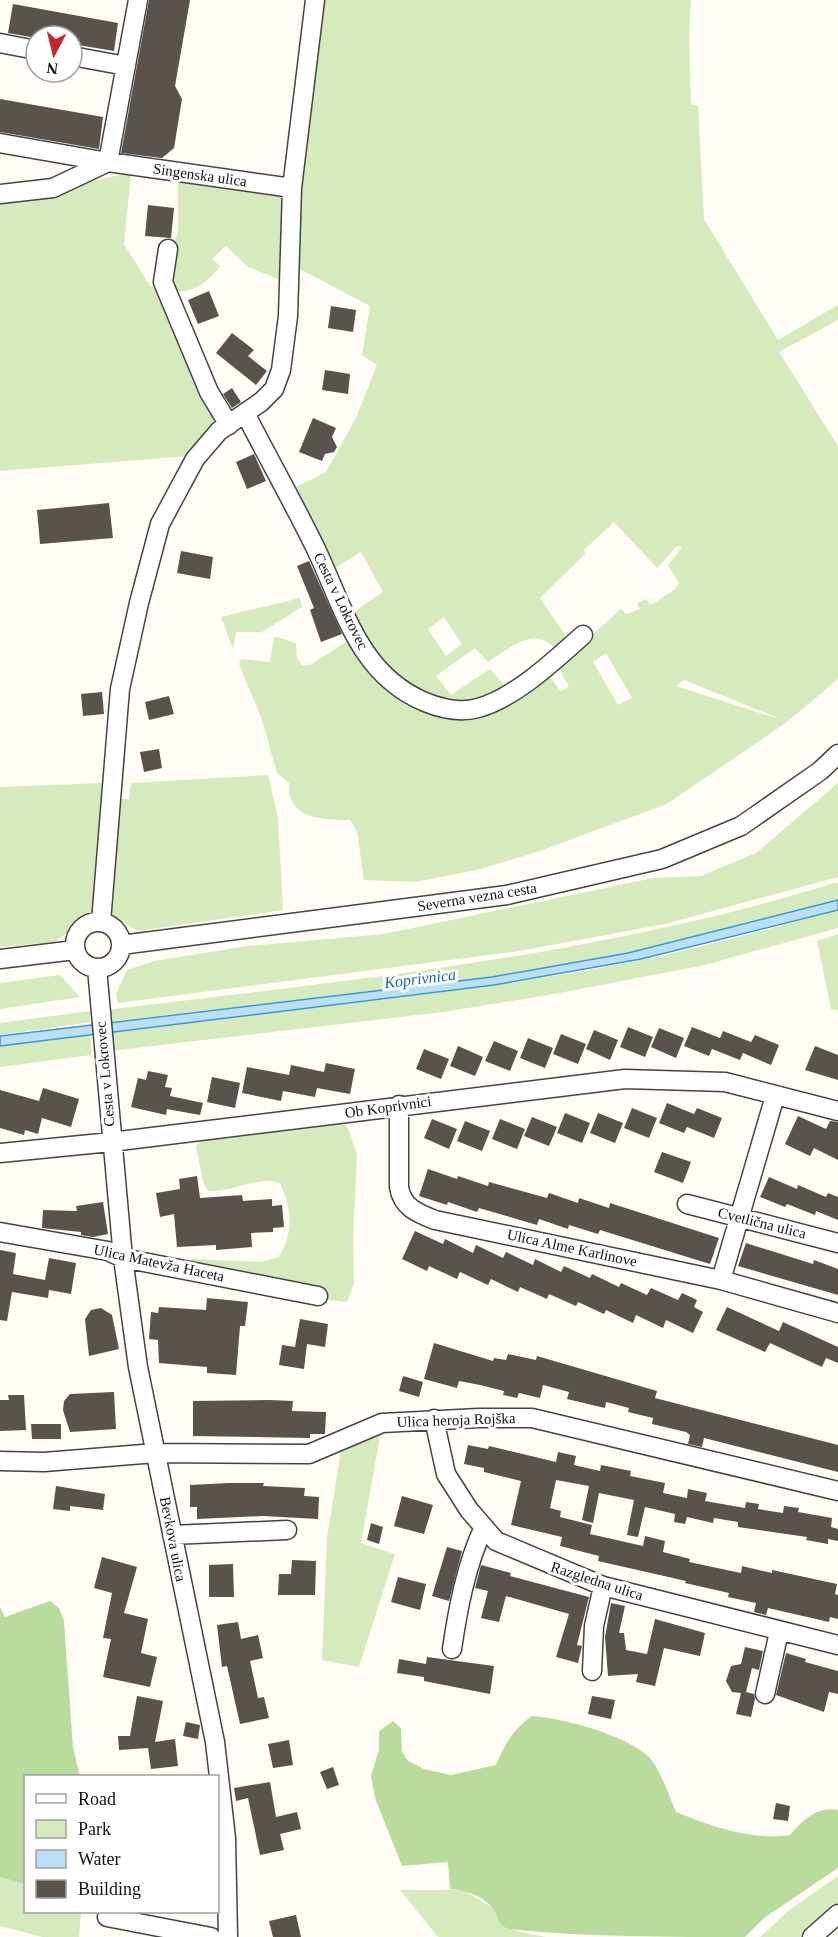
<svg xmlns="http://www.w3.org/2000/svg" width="838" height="1937" font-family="Georgia,serif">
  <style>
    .green { fill: #d5ebbd; fill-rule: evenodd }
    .forest { fill: #b9dc9c }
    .water { fill: #b9e0f7; stroke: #3f96cf; stroke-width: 1.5 }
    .building { fill: #5a524d }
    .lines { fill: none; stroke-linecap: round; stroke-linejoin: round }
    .minor-casing { stroke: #444; stroke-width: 21 }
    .minor { stroke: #fff; stroke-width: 18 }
    .labels { text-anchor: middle; stroke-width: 6; stroke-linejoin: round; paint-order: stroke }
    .street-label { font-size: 15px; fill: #111; stroke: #fff }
    .water-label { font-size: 16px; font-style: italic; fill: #1768a6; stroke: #fff }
  </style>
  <rect width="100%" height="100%" fill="#fffdf5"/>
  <path class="green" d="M321,0H691L689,37L691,104L698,106L704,219L778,340L838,305V320L779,352L838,446V679L787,722L667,804L540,851L477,870L415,882L364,880L357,831L350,820C321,820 287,819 289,783L277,773L262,720L239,664L241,659L270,662L274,637H277L296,643L297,658L302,665H310L351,639C358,649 364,660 372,669C395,696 440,720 476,712C500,706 520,689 540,675L550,677L561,692L569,686C562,676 557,670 565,659L621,609L626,614L640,609L637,603L646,599L651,605L675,589L679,583L668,565L682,548L677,546L657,568L614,522L584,550L585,554L540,598L570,642L554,648C534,625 507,650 488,662L475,648L436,676L451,695L490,669L507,688C490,696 475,706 455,706C412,704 362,657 350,617L359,608L383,592L361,552L329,572L288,491L326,472L356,418L377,365L362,355L370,306L296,267L297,190ZM444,617L462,644L446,656L428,629ZM606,653L632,698L618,705L593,662ZM684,680L776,717V718L676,686Z
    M131,173L124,244L150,286L162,290L218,421L189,456L0,471V194L53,188Z
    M178,177L273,191L286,197L283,281L248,267L226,246L212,259L220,266C209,282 192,294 172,291L167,278L178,229Z
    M300,598L302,607L262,632H236L233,649L221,617Z
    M268,775L278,818L283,910L138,931L106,912L117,799H129L131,783Z
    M102,783L104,787L94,912L55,942L0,947V787Z
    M838,783V877L665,924L519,951L118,1003L116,994L127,970L154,961L247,946L384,934L653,878L701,876L756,853Z
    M838,882V900L626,953L495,977L107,1022L105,1010C352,980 600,956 838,882Z
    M838,910V928L705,965L554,994L443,1012L110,1051L109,1032C281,1009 456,996 626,963C698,949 768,929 838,910Z
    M838,934V1011L831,1009L817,941Z
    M60,975L80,997L0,1009V983Z
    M90,1011V1022L0,1035V1023Z
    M91,1035V1055L0,1067V1046Z
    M343,1123L349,1130L357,1155L353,1238L354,1284L347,1302L329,1300L314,1289L270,1276L219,1270L190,1264L192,1259L261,1262L279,1257C294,1232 292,1209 280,1183C257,1175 232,1193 208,1191L203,1182L196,1146L206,1138Z
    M381,1431L361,1543L395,1554L359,1667L322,1660L327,1538L341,1450Z
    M838,1876V1903L800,1937H760L788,1911Z
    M0,1877L25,1884L26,1912H81L79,1937H42L0,1926Z
    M400,1890H463L493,1908C500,1933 523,1932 546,1937H438Z"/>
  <path class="forest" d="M50,1601L59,1608L64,1621L73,1748L80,1776H26L25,1884L0,1877V1607L5,1617Z
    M532,1716C563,1718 626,1735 649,1757C659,1767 670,1798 676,1812C710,1826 753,1841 790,1835C803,1820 817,1806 838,1810V1868L764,1918L745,1937C670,1937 583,1937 510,1929C496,1926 499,1915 491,1906C480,1895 465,1890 450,1889L448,1862L402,1866L375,1798L371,1776L379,1750V1731L393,1721L401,1728L402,1752L408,1761L424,1769L451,1775L496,1765C505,1744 513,1729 532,1716Z"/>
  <path class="water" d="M838,900V910L641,959L494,985L0,1046V1036L492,977L628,953Z"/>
  <path class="building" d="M149,0H190L175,86L182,99L174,148L162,158L121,153Z
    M13,4L118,23L114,51L72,44V36H36V38L8,33Z
    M0,99L103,117L99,149L0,132Z
    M148,205L174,208L171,238L145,236Z
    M209,291L219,316L198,324L188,300Z
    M331,306L356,310L353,332L328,328Z
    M232,333L254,350L248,356L267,371L256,385L216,353Z
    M325,370L350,374L348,394L322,390Z
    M232,388L241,402L232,408L223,394Z
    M313,418L336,428L332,437L337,447L334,452L325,454L322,461L299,452Z
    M254,454L266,481L247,489L236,462Z
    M109,503L113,538L40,544L37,510Z
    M181,551L213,557L210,579L177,573Z
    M309,561L342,634L321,642L310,610L314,608L297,566Z
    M102,692L104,714L83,716L81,694Z
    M169,696L174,714L149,720L145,702Z
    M159,749L162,768L144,772L140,752Z
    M628,1027L653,1037L645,1057L620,1047Z
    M692,1027L720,1038L723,1031L751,1042L755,1035L779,1045L771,1065L743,1053L740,1060L712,1049L709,1056L684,1046Z
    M659,1028L684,1038L676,1058L651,1047Z
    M594,1030L618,1040L610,1060L586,1049Z
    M561,1034L586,1044L578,1064L553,1054Z
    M528,1038L553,1048L545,1068L520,1058Z
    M494,1041L518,1051L510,1071L485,1061Z
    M458,1046L483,1057L475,1076L450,1066Z
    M815,1046L838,1055V1080L805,1070Z
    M424,1049L449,1059L441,1079L416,1069Z
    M326,1063L355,1069L350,1094L317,1088L315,1097L283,1091L281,1101L242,1093L247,1067L289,1075L291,1065L324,1072Z
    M148,1071L168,1075L165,1087L172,1088L170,1096L203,1103L200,1115L167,1109L166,1115L131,1107L138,1078L146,1080Z
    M212,1077L240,1083L235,1108L207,1102Z
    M43,1088L79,1099L71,1127L42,1118L38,1134L25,1130L24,1135L0,1128V1090L39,1101Z
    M667,1103L694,1114L697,1108L722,1118L714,1138L687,1127L684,1133L659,1123Z
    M632,1108L657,1118L649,1138L624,1128Z
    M565,1113L590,1123L582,1143L557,1133Z
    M598,1113L623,1123L615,1143L590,1133Z
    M798,1116L826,1129L830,1121L838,1122V1160L814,1148L810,1156L785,1144Z
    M532,1117L557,1127L549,1146L524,1136Z
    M432,1119L457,1129L449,1149L424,1138Z
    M500,1119L525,1129L517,1149L492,1139Z
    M465,1121L490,1131L482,1151L457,1141Z
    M662,1152L691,1162L683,1183L654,1172Z
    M428,1169L457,1179L458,1176L488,1186L489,1182L547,1198L549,1193L578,1203L579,1198L609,1208L610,1203L719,1238L710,1264L600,1230L598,1234L569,1225L568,1229L539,1219L537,1225L479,1208L477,1212L448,1202L447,1205L419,1196Z
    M197,1176L200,1198L242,1195L243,1201L272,1199V1206L282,1205L284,1227L273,1228V1232L251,1233L252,1247L216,1250V1245L177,1247L174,1214L160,1217L156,1193L180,1189L179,1179Z
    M769,1177L797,1189L798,1185L826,1197L828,1193L838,1197V1220L816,1211L815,1215L787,1204L785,1207L760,1197Z
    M103,1202L108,1234L93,1237L81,1235V1232L42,1228L43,1210L77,1211L76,1206Z
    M415,1231L443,1244L445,1239L473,1253L476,1245L503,1258L506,1252L533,1265L535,1259L561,1272L564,1266L590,1278L592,1274L619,1287L621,1283L647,1295L651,1288L678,1300L682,1293L697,1300L694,1307L703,1312L693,1333L666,1320L663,1328L636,1315L633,1323L606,1310L604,1314L578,1302L576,1306L549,1294L547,1299L520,1287L518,1292L491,1279L488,1285L460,1272L457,1279L429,1266L427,1271L402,1259Z
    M746,1243L813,1264L814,1260L838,1269V1295L738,1266Z
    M0,1250L16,1253L13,1274L45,1280L49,1258L76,1263L71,1294L49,1290L48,1298L12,1292L7,1321L0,1320Z
    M207,1298L248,1302L245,1326H240L236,1375L207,1373V1367L159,1363L158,1340L149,1339L151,1312L158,1313L159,1307L206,1310Z
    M727,1307L779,1331L783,1322L838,1347V1363L826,1358L822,1367L770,1343L765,1352L716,1330Z
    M101,1308L112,1315L119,1349L89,1356L85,1319L91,1310Z
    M300,1319L328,1324L325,1347L307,1344L304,1369L279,1365L282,1345L295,1347Z
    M434,1343L493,1361L494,1358L506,1360L508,1354L536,1360L537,1356L657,1391L655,1398L838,1445V1472L704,1438L702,1447L688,1444L690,1435L686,1432L652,1424L653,1418L628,1412L629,1408L606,1402L605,1408L567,1399L569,1392L543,1385L540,1398L519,1393L517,1398L503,1395L504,1391L480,1385L459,1381L457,1388L424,1379Z
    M403,1376L423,1382L419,1397L399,1391Z
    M114,1392L116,1429L70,1432L63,1410L64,1401L70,1394Z
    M8,1395H24L26,1430L0,1431V1400H9Z
    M269,1400L293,1401L292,1411L326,1412L325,1434H310V1438L193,1436V1401Z
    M31,1424H61V1439H32Z
    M468,1445L488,1449L489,1446L556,1462L558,1452L576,1456L574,1465L600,1471L601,1465L631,1471L630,1476L665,1483L663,1493L687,1498L688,1489L707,1493L705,1501L745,1508L746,1502L759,1504L758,1509L783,1513L784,1506L799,1508L798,1512L832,1518L831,1527L838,1529V1541L828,1539V1544L806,1540L807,1537L738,1527V1522L714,1518L713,1523L687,1517L685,1524L674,1522L675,1514L645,1507L638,1537L627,1535L634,1500L599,1493L593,1523L582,1520L589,1486L556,1480L550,1508L561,1511L560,1517L592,1525L590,1534L643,1546L645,1536L665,1541L663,1552L690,1559L689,1562L741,1573L742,1566L772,1573V1570L837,1584L835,1594L838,1595V1619L830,1617L829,1622L768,1608L766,1615L754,1612L756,1603L728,1597L729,1593L685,1583L686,1581L598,1561L599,1556L560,1546L562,1537L511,1525L521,1481L484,1472V1468L464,1464Z
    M229,1483H264L263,1486L305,1488L304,1496L319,1497L318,1519L263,1516L197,1519V1507H190V1485Z
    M56,1486L105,1494L103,1510L70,1506V1511L53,1509Z
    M402,1496L433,1505L424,1534L394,1526Z
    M371,1523L383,1527L379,1544L367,1540Z
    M447,1547L462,1551L449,1601L432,1596Z
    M102,1557L137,1567L124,1613L148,1619L141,1653L157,1657L150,1687L103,1677L111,1639L103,1638L112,1593L94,1588Z
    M292,1560L316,1561L315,1595H278L279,1574H291Z
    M233,1564L234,1597H209V1565Z
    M481,1565L511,1573L510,1576L589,1597L577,1645L582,1646L578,1663L556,1657L569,1614L506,1596L499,1622L481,1618L488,1591L475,1588Z
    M398,1577L426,1584L420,1610L391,1602Z
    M611,1603L625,1606L619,1633H624L626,1650L647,1654L655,1619L705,1633L700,1656L664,1648L655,1686L636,1682L638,1674L608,1676L605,1637Z
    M238,1622L241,1639L258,1635L263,1658L250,1661L258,1698L264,1697L269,1718L240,1724L227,1666L222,1667L217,1625Z
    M745,1647L763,1651L759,1670L752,1668L746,1692L754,1694L755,1699L751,1717L736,1714L741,1693L732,1692L726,1681L731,1666L741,1664Z
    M786,1653L806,1659L805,1662L838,1671V1694L829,1692L824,1712L776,1695Z
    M427,1657L494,1666L490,1694L424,1681V1677L397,1673L399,1659L426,1664Z
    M137,1696L163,1701L155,1742L175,1739L178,1766L151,1769L148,1748L119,1750L118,1736H130Z
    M592,1696L615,1700L611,1719L588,1714Z
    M186,1722L200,1725L198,1739L183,1736Z
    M289,1740L293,1765L273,1768L268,1744Z
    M333,1767L339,1785L327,1789L320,1772Z
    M270,1782L276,1817L297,1812L301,1829L280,1834L284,1850L260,1855L248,1798L236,1801L234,1788Z
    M776,1803L790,1806L788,1821L773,1819Z
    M296,1915L301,1937H273L269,1921Z"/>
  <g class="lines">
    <defs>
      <path id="minor" d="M0,43L36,50
        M72,56L126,66
        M0,143L108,162L292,188
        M108,162L138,0
        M0,194L53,188L108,162
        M168,249L163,282L209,392L229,425
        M245,413C268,458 293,502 315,547C344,607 358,674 425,702C442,709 460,713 478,708C515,698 555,660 583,635
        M101,922L120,689L139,603L160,524L195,459L219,431L261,402L274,389L281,370L288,316L292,188L315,0
        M75 945a23 23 0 1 1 46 0a23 23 0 1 1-46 0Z
        M121,945L507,895L662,859L741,826L820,771L838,754
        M0,959L75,950
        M97,968L123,1258L138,1367L215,1742L226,1838L228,1937
        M399,1105V1187C402,1207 417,1213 435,1220L721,1280L838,1313
        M0,1153L111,1142L625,1079L725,1082L838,1111
        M687,1204L838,1243
        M0,1232L108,1251L123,1258L318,1296
        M721,1280L775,1096
        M434,1419L446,1474L469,1510L496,1541L603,1586L838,1645
        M0,1461L44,1462L156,1453L309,1454L382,1423L479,1418H532L838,1491
        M172,1535L287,1530
        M452,1649C458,1608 466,1565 484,1527
        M592,1671L594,1626L603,1586
        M765,1694L779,1632
        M107,1917L211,1937
        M812,1937L838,1914"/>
    </defs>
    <use href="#minor" class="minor-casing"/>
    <use href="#minor" class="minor"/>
  </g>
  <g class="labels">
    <g class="street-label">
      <text transform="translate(200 175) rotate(8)" y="5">Singenska ulica</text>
      <text transform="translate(341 601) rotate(64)" y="5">Cesta v Lokrovec</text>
      <text transform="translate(477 897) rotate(-9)" y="5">Severna vezna cesta</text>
      <text transform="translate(105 1074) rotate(-95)" y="5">Cesta v Lokrovec</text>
      <text transform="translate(388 1107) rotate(-8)" y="5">Ob Koprivnici</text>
      <text transform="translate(762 1223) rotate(14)" y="5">Cvetlična ulica</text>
      <text transform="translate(572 1248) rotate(12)" y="5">Ulica Alme Karlinove</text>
      <text transform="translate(159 1263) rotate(12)" y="5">Ulica Matevža Haceta</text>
      <text transform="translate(456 1420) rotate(-2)" y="5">Ulica heroja Rojška</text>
      <text transform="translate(173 1539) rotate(79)" y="5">Bevkova ulica</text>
      <text transform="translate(597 1581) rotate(18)" y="5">Razgledna ulica</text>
    </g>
    <g class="water-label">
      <text transform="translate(420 978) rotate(-7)" y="6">Koprivnica</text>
    </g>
  </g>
  <rect x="24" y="1775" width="195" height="138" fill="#ffffff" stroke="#a0a0a0" stroke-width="1.5"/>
  <rect x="36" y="1794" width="30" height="9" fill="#ffffff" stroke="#a0a0a0" stroke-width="1.5"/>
  <text x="78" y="1805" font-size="18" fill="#111111">Road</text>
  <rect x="36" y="1820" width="30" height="18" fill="#d5ebbd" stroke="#a0a0a0" stroke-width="1.5"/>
  <text x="78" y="1835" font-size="18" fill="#111111">Park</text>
  <rect x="36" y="1850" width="30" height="18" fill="#b9e0f7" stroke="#a0a0a0" stroke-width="1.5"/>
  <text x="78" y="1865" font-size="18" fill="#111111">Water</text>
  <rect x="36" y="1880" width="30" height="18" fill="#5a524d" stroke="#a0a0a0" stroke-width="1.5"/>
  <text x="78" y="1895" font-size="18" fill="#111111">Building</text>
  <g transform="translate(54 54) rotate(187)"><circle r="28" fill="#ffffff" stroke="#a0a0a0" stroke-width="1.5"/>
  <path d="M0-4.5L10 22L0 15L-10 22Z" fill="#c4262e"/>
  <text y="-9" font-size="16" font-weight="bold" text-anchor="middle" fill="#111111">N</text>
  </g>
</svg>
